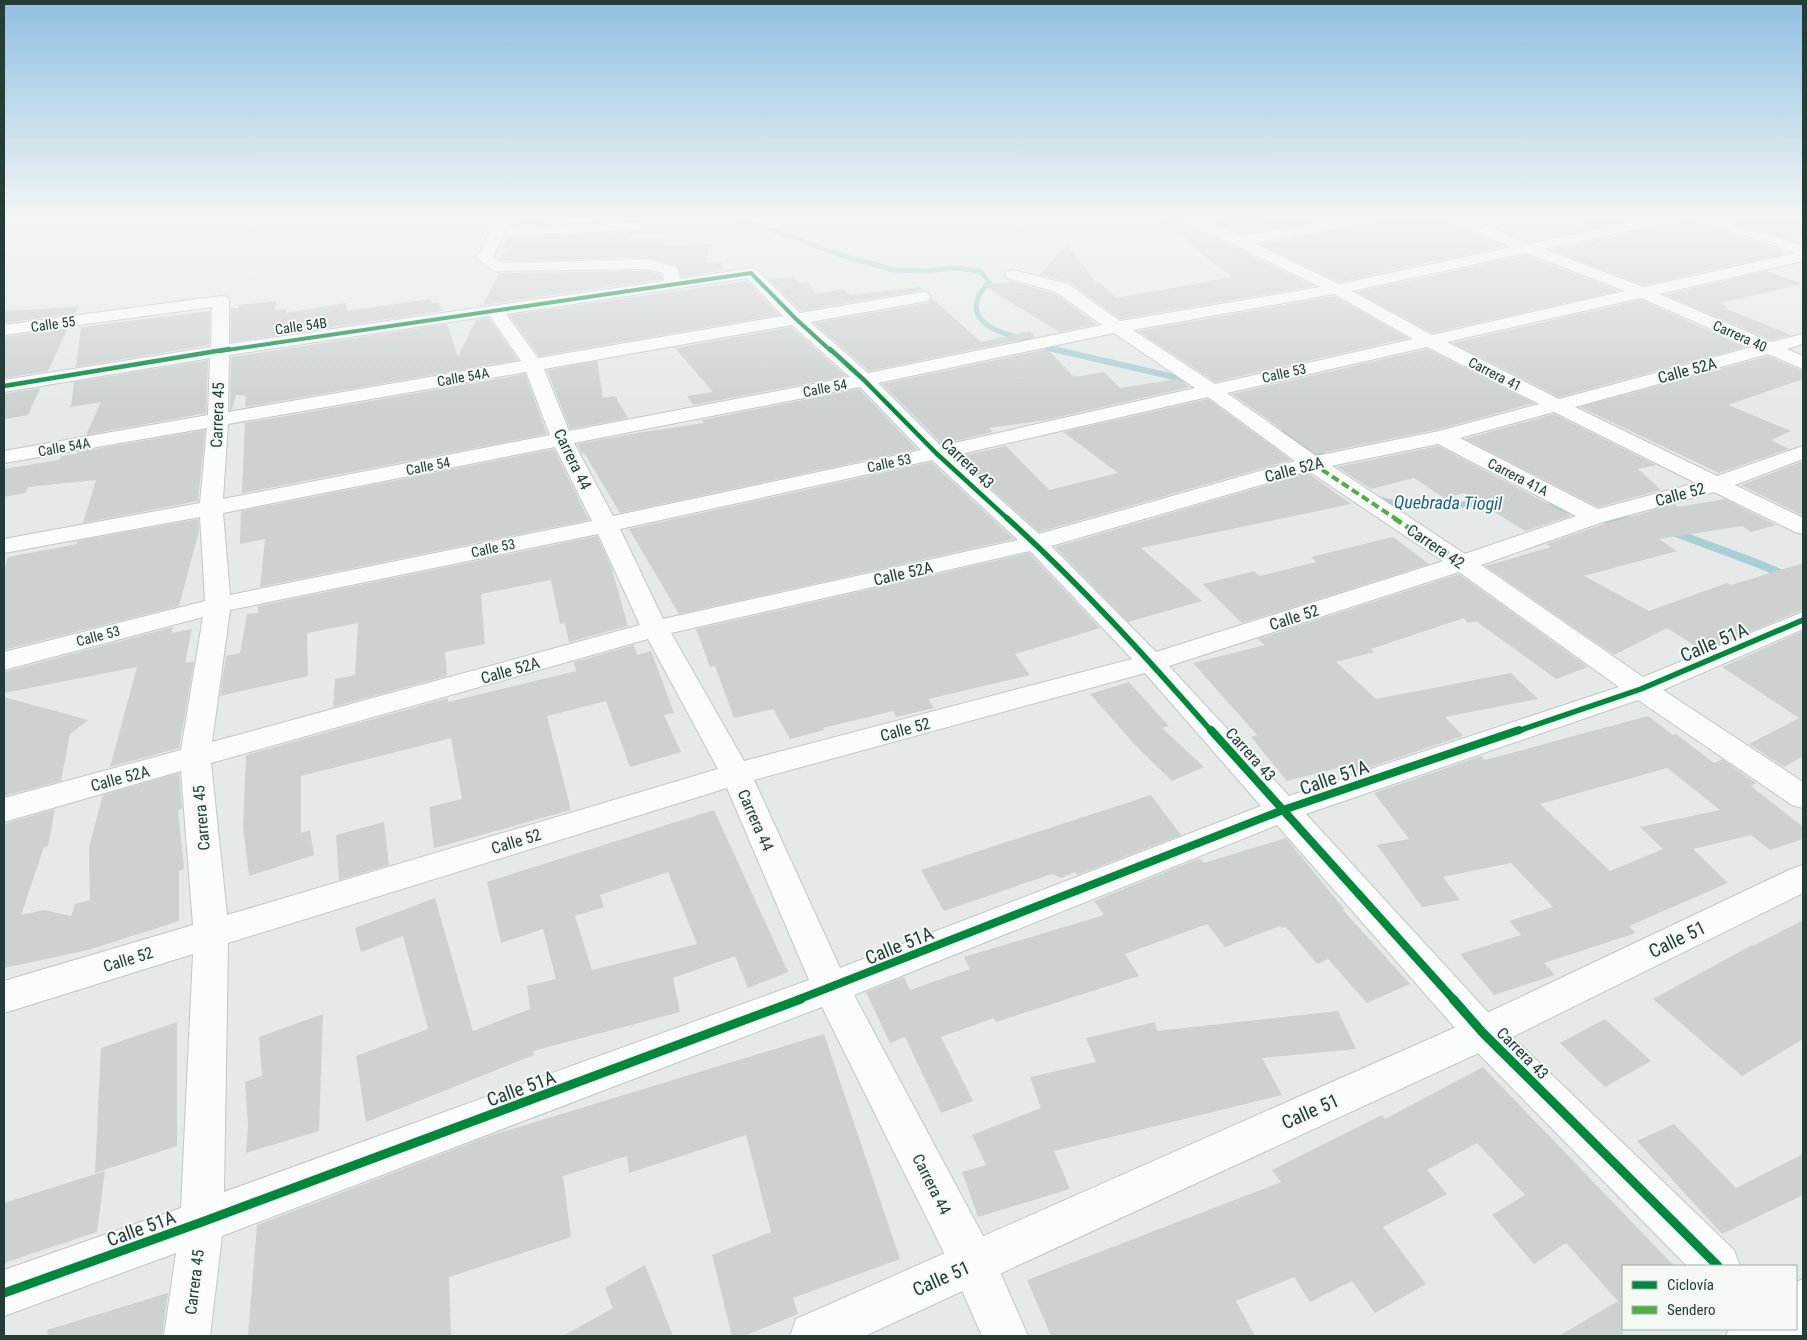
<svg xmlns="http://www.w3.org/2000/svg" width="1807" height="1340" font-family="'Roboto Condensed',sans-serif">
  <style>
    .green { fill: #d0e2d6 }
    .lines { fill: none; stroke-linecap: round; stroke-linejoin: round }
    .stream-far2 { stroke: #a9cfd6; stroke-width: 5 }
    .stream-far1 { stroke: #a9cfd6; stroke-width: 6 }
    .stream { stroke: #a9cfd6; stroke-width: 8 }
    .building { fill: #cdd1d0; fill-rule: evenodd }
    .pedestrian-casing { stroke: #c2c7c5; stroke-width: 2 }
    .minor-casing { stroke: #c2c7c5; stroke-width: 2 }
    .tertiary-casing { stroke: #c2c7c5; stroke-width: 2 }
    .pedestrian { fill: #fbfcfc; fill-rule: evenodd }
    .minor { fill: #fbfcfc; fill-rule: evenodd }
    .tertiary { fill: #fbfcfc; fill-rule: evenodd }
    .quiet-far1 { stroke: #53ad45; stroke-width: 4; stroke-dasharray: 8 4; stroke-linecap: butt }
    .quiet { stroke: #53ad45; stroke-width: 5; stroke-dasharray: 9 5; stroke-linecap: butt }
    .cycleway-far4-casing { stroke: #f4f9f6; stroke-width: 5.5 }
    .cycleway-far3-casing { stroke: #f4f9f6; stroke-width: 7 }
    .cycleway-far2-casing { stroke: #f4f9f6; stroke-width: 9 }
    .cycleway-far1-casing { stroke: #f4f9f6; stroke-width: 11 }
    .cycleway-casing { stroke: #f4f9f6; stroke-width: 12 }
    .cycleway-far4 { stroke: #00873e; stroke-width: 4 }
    .cycleway-far3 { stroke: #00873e; stroke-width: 4.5 }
    .cycleway-far2 { stroke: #00873e; stroke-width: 5.5 }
    .cycleway-far1 { stroke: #00873e; stroke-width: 8 }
    .cycleway { stroke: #00873e; stroke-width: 9 }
    .labels { text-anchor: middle; stroke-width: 4; stroke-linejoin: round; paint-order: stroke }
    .far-street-label { font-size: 14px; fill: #243d37; stroke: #f4f9f6 }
    .street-label { font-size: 16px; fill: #243d37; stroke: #f4f9f6 }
    .water-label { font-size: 18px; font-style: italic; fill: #216575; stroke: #f4f9f6 }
    .near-street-label { font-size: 19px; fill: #243d37; stroke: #f4f9f6 }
  </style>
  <rect width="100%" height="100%" fill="#e5eae8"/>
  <path class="green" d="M1467,217H1534L1578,234L1529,243Z"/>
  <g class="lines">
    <path class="stream-far2" d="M716,217L764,227L841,255L893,270L924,271L956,268L980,271L989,282C985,287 980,292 978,298C967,326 1010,336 1028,340
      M1047,348L1059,351"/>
    <path class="stream-far1" d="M1053,349L1187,380
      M1285,431L1301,444L1324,456
      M1377,499C1412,510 1454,504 1491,503
      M1544,506L1575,512"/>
    <path class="stream" d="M1603,519L1632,521
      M1673,532L1759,564L1803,583"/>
  </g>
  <path class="building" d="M518,217H547L543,224L514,225Z
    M1149,217H1180L1183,222L1314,286L1120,319L1069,282L1039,275L1067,245L1096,282H1099L1116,298L1233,277L1207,259L1183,235Z
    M1206,217H1340L1241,234Z
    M1386,217H1445L1448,222L1505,246L1339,282L1260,244L1382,222Z
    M1574,217H1645L1594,228L1573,221Z
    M1684,217H1688L1692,222L1718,229L1786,253L1644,285L1551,250L1680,222Z
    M1720,217H1803V237L1786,238Z
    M632,232L628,239H665L663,245L710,244L706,263L722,262L724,270L681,277L677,265L646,257L504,261L500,259L506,248L501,249L507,238Z
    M1526,255L1619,291L1432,333L1357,292Z
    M646,271L661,275L662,279L483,305L499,273Z
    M1766,271L1803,284L1719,303L1728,307L1724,308L1791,335L1771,340L1665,295Z
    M794,277L798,283L808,282L816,294L844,289L850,295L920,287L923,290L801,311L769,279Z
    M747,281L779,315L539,356L509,315Z
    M1013,282L1055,294L1097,324L1059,332L983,285Z
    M1334,296L1408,338L1215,382L1138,331Z
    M932,298L981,342L1030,331L1035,337L869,371L814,323L928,303Z
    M431,299L432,303H439L442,311L231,342V308H238L239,305L277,301L275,310L286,309V313L346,303L347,311Z
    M1641,300L1746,347L1559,397L1452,343Z
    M78,307L75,314L4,323V311Z
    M210,311L209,345L76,367L81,327Z
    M489,318L518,360L245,407L246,396L236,395L232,409L230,410L231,357L447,324L458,357L476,320Z
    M791,327L846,376L693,405L687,396L713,392L675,348Z
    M68,328L48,371L4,378V337Z
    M1047,349L1074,377L1104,372L1120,388L1178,379L1190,387L1046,420L989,428L993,432L942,444L882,384Z
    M1427,349L1534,403L1439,429L1316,454L1232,394Z
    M1768,356L1803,371V379L1728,405L1791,431L1771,440L1789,449L1719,473L1580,407Z
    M208,360L206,413L86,435L101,402L71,407L74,382Z
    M597,361L603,398L615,396L628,418L570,429L547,370Z
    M525,374L547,434L242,493L245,423Z
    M40,388L28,415L4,419V394Z
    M859,389L917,449L620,513L584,453L582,454L577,444L637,433L704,423L702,420Z
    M1208,399L1291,460L1039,532L956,457L1006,446L1049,490L1118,473L1063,432Z
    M1554,414L1656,465L1638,469L1661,490L1598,507L1465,439Z
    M205,430L198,501L83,523L96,480L28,487L25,493L4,497V469L59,460L62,456L77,454L78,452Z
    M1438,446L1571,516L1525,531L1464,493L1444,498L1414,478L1371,489L1337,467Z
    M554,449L589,520L260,587L265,539L240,544L241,511Z
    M1803,461V516L1741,485Z
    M931,462L1014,539L679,614L629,529Z
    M1308,473L1351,504L1141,548L1202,601L1128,622L1055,547Z
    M1725,499L1776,525L1751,532L1742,526L1659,539L1677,551L1584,576L1649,611L1727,583L1731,585L1803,563V610L1703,651L1667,628L1614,655L1485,566L1551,547L1546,544L1604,524L1675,504L1678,507Z
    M198,519L199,531L179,606L4,650V570L8,557L77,544V541Z
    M597,536L611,566L628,626L569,642L565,623L560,624L551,580L481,594L485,644L445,652L447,676L333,707L335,679L355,675L358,623L307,633L308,676L220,696L226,656L240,653L247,614L258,613V606Z
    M1393,537L1429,564L1242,623L1203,584L1254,571L1260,576L1316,562L1311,557Z
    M1029,553L1100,628L1015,654L1030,675L929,699L934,708L896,717L893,711L823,728L824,730L790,739L773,709L734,718L715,666L710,667L696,629Z
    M1459,574L1588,667L1556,679L1476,621L1468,623L1464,618L1371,649L1374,652L1336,662L1376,699L1511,673L1538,699L1445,717L1463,736L1358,771L1353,764L1287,781L1251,737L1257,735L1193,663L1265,645L1258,639Z
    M173,627L171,633L192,629L185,663L194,662L179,748L110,767L137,667L4,693V672Z
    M1803,631V756L1784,767L1749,744L1799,718L1722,667Z
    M634,645L637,655L651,651L674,713L664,715L681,752L630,767L606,701L547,716L571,810L434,848L429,807L462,799L451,738L301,776V833L310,830L314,855L249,876L243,827L246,755L448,698V702L576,671L574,662Z
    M1129,682L1169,726L1162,728L1204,767L1172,781L1138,748L1090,694Z
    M4,697L88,720L70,734L61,781L4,796Z
    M1648,716L1673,735L1676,734L1714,763L1722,759L1756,783L1751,786L1803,827V839L1770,850L1751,835L1693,849L1728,883L1629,926L1636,933L1544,963L1555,975L1494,995L1460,954L1521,935L1509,921L1553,907L1511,863L1443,877L1460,900L1422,907L1377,845L1409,839L1374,793L1481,756L1485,760ZM1667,768L1720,810L1640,827L1663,849L1610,871L1540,804Z
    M179,773L182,809L178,810L184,869L179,871V921L88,950L4,968V824L55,809L48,846L44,847L21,915L44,910L71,916L75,904L90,900L89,847L103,795Z
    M1151,795L1181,835L1077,875L1075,872L1061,878L1052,874L944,911L921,870Z
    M714,810L788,972L748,988L735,956L673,978L680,1012L533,1051L534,1055L366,1122L356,1056L428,1029L403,936L361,952L355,928L435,898L473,1031L530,1009L527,986L556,979L543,929L501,943L487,882ZM668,872L697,944L592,970L575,916L604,907L600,895Z
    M384,822L389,865L339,880L336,835Z
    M1286,838L1344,909H1342L1410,984L1367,1003L1328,959L1317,964L1286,927L1282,928L1280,926L1225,947L1207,924L1125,954L1139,976L996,1022L994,1018L941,1037L973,1101L941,1113L905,1037L890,1043L866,992L904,977L910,990L970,969L964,957L1104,915L1094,901L1200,858L1204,863Z
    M1803,920V1039L1742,1076L1653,999L1752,945L1753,946Z
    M1338,1011L1356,1049L1262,1058L1282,1095L1054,1151L1070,1189L978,1217L962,1172L986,1165L972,1135L1041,1108L1030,1077L1096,1062L1086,1038L1155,1022L1157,1031Z
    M323,1014L319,1131L246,1153L248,1126L245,1082L262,1076L259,1037Z
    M1605,1019L1651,1061L1605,1087L1560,1043Z
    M177,1022V1146L95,1173L101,1048Z
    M824,1034L900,1259L793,1298L798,1314L744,1336H732L712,1255L771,1232L746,1135L629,1173L627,1156L563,1176L571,1237L449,1277L451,1336H248L257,1225L489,1136Z
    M1483,1067L1674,1266H1623V1336H1559L1618,1301L1566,1243L1534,1264L1492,1215L1525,1195L1477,1143L1427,1170L1447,1194L1383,1227L1426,1284L1375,1313L1352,1281L1310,1302L1294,1277L1236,1301L1255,1336H1051L1027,1280L1281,1182L1272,1170L1382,1115L1385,1119Z
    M1674,1124L1736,1188L1803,1154V1195L1722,1234L1637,1141Z
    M105,1171L97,1232L4,1263V1203Z
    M645,1265L673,1336H563L613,1308L605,1288Z
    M168,1293L162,1336H48L47,1330Z"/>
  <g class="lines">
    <defs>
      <path id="pedestrian" d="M1312,457L1320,458L1471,558L1474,563L1471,568L1462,570L1453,568L1304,468L1301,463L1304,458Z"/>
      <path id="minor" d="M498,217H512L507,227L636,222L641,223L643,226L641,229L636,230L503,236L493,257L503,263L646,259L677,267L680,279L751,268L757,270L800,313L922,292L928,293L930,297L928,301L922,302L810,322L868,373L1102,325L1056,292L1007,278L1005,275L1007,272L1013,270L1068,284L1120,321L1320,287L1184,220L1182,217H1201L1241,236L1352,217H1384L1382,220L1377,221L1254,243L1339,284L1511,247L1449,220L1447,217H1467L1529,244L1654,217H1682L1680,220L1675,221L1544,249L1644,287L1795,253L1719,227L1692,220L1690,217H1714L1803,246V261L1659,294L1771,342L1803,334V344L1787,349L1803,356V369L1768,354L1575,407L1717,476L1803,446V459L1735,485L1803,518V534L1795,532L1714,492L1603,522L1481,565L1643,677L1803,612V629L1663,690L1803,782V808L1792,805L1638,700L1306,814L1496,1021L1734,1250L1740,1266H1687L1470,1045L1277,825L854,995L989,1247L1028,1336H982L957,1279L822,1007L222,1236L210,1336H164L176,1253L4,1316V1270L181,1208L193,954L4,1013V981L193,925L181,771L4,822V798L181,750L203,617L4,670V652L205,601L200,517L4,553V539L200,503L207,428L4,463V451L208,415L210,358L4,392V380L211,347L212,307L4,335V325L221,296L227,297L229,301V344L664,281L663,273L646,269L494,271L476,258ZM1526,253L1625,291L1432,335L1352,291ZM747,278L783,316L538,358L506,314ZM1334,294L1413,339L1215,384L1133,330ZM1641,298L1752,347L1559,399L1447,342ZM490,316L521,361L228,412L229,355ZM792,325L850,377L569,431L544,369ZM1114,333L1195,388L941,446L878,383ZM1427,347L1539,404L1439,431L1316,456L1227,393ZM526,372L550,435L223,499L228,424ZM860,387L921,450L613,516L574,443ZM1208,397L1295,461L1039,534L952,456ZM1554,412L1696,483L1598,509L1460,438ZM1438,444L1576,516L1453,558L1156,652L1051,546L1316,469ZM555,447L592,521L230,595L223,513ZM932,460L1018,540L663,619L620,529ZM598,534L640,625L212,742L230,610ZM1030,551L1132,659L744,761L671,633ZM1459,572L1619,687L1289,796L1169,666ZM648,639L718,769L227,915L211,763ZM1145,673L1261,806L840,968L754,780ZM727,788L809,980L224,1192L228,943Z
        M1803,1279V1336H1726L1729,1329H1796V1282Z"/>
      <path id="tertiary" d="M1803,865V893L1496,1045L865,1336H790L796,1319L1470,1021L1791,869Z"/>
    </defs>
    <use href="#pedestrian" class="pedestrian-casing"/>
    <use href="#minor" class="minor-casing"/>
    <use href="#tertiary" class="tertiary-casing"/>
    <use href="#pedestrian" class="pedestrian"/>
    <use href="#minor" class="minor"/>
    <use href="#tertiary" class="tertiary"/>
    <path class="quiet-far1" d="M1312,463L1396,519"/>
    <path class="quiet" d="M1394,518L1462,563"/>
    <defs>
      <path id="cycleway-far4" d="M220,351L751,273L796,319L831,351"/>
      <path id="cycleway-far3" d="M830,349L864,380L936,453L1008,519
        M4,386L229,349"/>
      <path id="cycleway-far2" d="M1007,518C1080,584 1147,658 1212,732
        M1515,732L1641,689L1803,620"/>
      <path id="cycleway-far1" d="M1211,730L1454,1000
        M797,1000L1283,810L1519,730"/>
      <path id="cycleway" d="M1453,999L1483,1033L1718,1266
        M4,1293L202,1222L801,999"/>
    </defs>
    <use href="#cycleway-far4" class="cycleway-far4-casing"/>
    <use href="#cycleway-far3" class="cycleway-far3-casing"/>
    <use href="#cycleway-far2" class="cycleway-far2-casing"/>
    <use href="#cycleway-far1" class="cycleway-far1-casing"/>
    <use href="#cycleway" class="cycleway-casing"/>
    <use href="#cycleway-far4" class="cycleway-far4"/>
    <use href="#cycleway-far3" class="cycleway-far3"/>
    <use href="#cycleway-far2" class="cycleway-far2"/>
    <use href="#cycleway-far1" class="cycleway-far1"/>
    <use href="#cycleway" class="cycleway"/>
  </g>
  <linearGradient id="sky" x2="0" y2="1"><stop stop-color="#8fbfe1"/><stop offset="0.54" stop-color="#f3f6f5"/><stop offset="1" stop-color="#f3f6f5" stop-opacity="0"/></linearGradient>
  <rect width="1807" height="405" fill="url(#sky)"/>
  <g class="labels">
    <g class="far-street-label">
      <text transform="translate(53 324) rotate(-8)" y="5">Calle 55</text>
      <text transform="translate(301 326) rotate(-8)" y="5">Calle 54B</text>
      <text transform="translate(1740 336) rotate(24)" y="5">Carrera 40</text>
      <text transform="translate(1284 373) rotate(-13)" y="5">Calle 53</text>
      <text transform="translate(1495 374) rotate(27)" y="5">Carrera 41</text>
      <text transform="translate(463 377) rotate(-10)" y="5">Calle 54A</text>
      <text transform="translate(825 388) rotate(-11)" y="5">Calle 54</text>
      <text transform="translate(64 447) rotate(-10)" y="5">Calle 54A</text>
      <text transform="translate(889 463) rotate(-12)" y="5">Calle 53</text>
      <text transform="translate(428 466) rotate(-11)" y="5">Calle 54</text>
      <text transform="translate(1518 477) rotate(27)" y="5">Carrera 41A</text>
      <text transform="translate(493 548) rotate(-12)" y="5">Calle 53</text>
      <text transform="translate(98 636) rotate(-15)" y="5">Calle 53</text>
    </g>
    <g class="street-label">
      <text transform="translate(1687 370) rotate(-15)" y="6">Calle 52A</text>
      <text transform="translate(217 415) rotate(-88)" y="6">Carrera 45</text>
      <text transform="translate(573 459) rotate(64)" y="6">Carrera 44</text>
      <text transform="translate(968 463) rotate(43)" y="6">Carrera 43</text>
      <text transform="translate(1294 469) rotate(-15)" y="6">Calle 52A</text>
      <text transform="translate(1680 494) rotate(-15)" y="6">Calle 52</text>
      <text transform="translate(1436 546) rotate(34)" y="6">Carrera 42</text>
      <text transform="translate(903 573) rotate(-13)" y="6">Calle 52A</text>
      <text transform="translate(1294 617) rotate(-18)" y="6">Calle 52</text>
      <text transform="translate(510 670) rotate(-16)" y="6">Calle 52A</text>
      <text transform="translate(905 729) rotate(-15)" y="6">Calle 52</text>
      <text transform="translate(1251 754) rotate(48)" y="6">Carrera 43</text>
      <text transform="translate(120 778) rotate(-15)" y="6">Calle 52A</text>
      <text transform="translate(201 818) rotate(-95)" y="6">Carrera 45</text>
      <text transform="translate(756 820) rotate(66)" y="6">Carrera 44</text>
      <text transform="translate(516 841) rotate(-17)" y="6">Calle 52</text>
      <text transform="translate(128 959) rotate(-17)" y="6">Calle 52</text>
      <text transform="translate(1523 1053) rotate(45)" y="6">Carrera 43</text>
      <text transform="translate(932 1184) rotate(63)" y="6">Carrera 44</text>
      <text transform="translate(194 1282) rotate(-83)" y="6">Carrera 45</text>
    </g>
    <g class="water-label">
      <text transform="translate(1448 503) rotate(1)" y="6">Quebrada Tiogil</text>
    </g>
    <g class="near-street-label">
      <text transform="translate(1714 642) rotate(-23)" y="7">Calle 51A</text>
      <text transform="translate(1334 777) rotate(-19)" y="7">Calle 51A</text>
      <text transform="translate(1677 939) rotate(-26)" y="7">Calle 51</text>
      <text transform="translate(899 945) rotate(-22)" y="7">Calle 51A</text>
      <text transform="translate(521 1088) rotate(-20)" y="7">Calle 51A</text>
      <text transform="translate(1310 1111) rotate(-24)" y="7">Calle 51</text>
      <text transform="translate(141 1228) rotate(-20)" y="7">Calle 51A</text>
      <text transform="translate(941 1278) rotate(-24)" y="7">Calle 51</text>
    </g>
  </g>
  <rect width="1807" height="1340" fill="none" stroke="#243d37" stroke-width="10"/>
  <rect x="1622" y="1265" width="175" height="65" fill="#f4f9f6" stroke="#a1aeaa"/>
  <rect x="1632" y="1281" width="25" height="8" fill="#00873e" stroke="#a1aeaa"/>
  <text x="1667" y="1290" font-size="15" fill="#243d37">Ciclovía</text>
  <rect x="1632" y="1306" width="25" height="8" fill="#53ad45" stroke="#a1aeaa"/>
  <text x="1667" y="1315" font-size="15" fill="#243d37">Sendero</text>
</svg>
